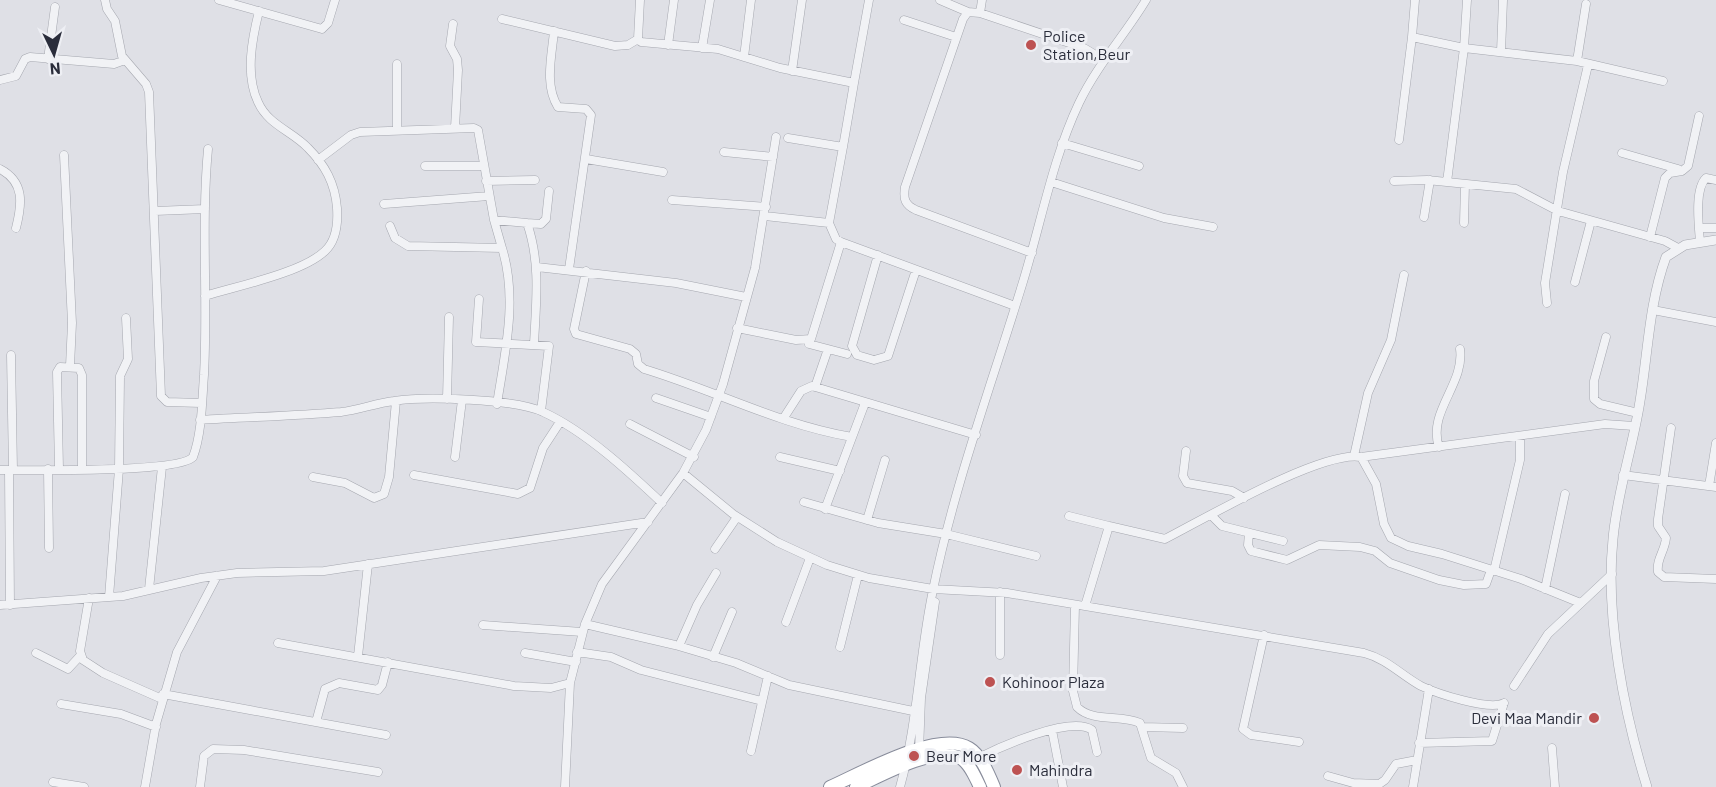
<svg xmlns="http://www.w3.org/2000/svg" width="1716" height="787" font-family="Barlow,sans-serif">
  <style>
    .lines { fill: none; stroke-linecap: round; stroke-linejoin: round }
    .minor-casing { stroke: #a5a7af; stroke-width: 9 }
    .tertiary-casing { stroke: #a5a7af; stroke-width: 10 }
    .trunk-casing { stroke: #888c9b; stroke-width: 14 }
    .minor { stroke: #f1f2f5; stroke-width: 8 }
    .tertiary { stroke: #f1f2f5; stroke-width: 9 }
    .trunk { stroke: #fff; stroke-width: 12 }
    .poi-dot { fill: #bd5252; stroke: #eeeff4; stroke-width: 2 }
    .labels { text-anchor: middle; stroke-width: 6; stroke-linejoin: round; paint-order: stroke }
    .poi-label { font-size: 16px; fill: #2a2d3b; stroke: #eeeff4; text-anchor: start }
  </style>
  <rect width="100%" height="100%" fill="#dfe0e6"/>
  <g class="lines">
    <defs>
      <path id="minor" d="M105,0L107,9L115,21L122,56L146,84L149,92L161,396L167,402L201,403
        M219,0L322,29L328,23L335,0
        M640,0L638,39L641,42L718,49L780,68L854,83L843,147L788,138
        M940,0L968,12
        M1415,0L1412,37L1464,48L1577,61L1663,81
        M980,13L982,0
        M502,19L615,46L628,45L638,39
        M904,20L956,37
        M453,24L450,46L457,59L458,70L455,128
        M554,31C552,55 544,85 558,107L586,109L591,115L569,269
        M668,45L674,0
        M702,48L710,0
        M1501,52L1503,0
        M744,57L751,0
        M48,59L55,7
        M1577,61L1586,4
        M397,64V130
        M792,71L802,0
        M0,80L16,76L25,59L30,57L114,64L125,60
        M854,83L869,0
        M1399,140L1412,37
        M1062,143L1139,166
        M724,152L773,157
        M1622,153L1678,169
        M64,155L72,323L70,366
        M586,159L663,172
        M318,160L351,135L360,132L474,128L478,130L494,220L527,223C541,263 536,303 534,344
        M425,166H484
        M0,169C25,182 22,204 16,228
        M486,181L535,180
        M1394,181L1427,180L1516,189L1558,211L1665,241L1678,248
        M1051,182L1164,218L1213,227
        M1447,182L1464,48L1467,0
        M672,200L766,207
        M384,204L489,196
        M155,211L205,209
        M765,216L829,223L843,147
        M1424,217L1430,180
        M494,220L502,248
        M527,223L541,224L546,219L549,191
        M829,223L836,239L841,242L1015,306
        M1464,223L1465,184
        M390,226L395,238L408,246L502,248C518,299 505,352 497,404
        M1699,228H1716
        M1650,237L1665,178L1670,173L1682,171L1688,166L1699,116
        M1700,242C1699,227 1694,189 1706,178L1716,180
        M1032,253L916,210C905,205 903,199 905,187L963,19L968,12L980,13L1084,48L1104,60
        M878,255L852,346L857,355L874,360L888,356L916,270
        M537,267L676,283L746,297
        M586,271L574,329L576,334L630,349L636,354L638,364L644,369C714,390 780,425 852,437
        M1575,282L1591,221
        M205,296C237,286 302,273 325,251C337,240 338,223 337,208C335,183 325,165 308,148C292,131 268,125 258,102C245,75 252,39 259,11
        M479,299L476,342L549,346L541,411
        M1547,303L1545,283L1563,172L1588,65
        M1653,310L1716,322
        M737,328L796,340L811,339L841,242
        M1606,337L1594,381V399L1600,404L1638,413
        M809,344L847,354
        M11,355L13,470
        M815,387L828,349
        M656,398L711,417
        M447,399L449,317
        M783,419L801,391L812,386L976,435
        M200,420C247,417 294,416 341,412C359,410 376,403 394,401C425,396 516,399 543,412C585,431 628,471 662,503
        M630,424L694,457
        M1671,428L1658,519V526L1666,538C1665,551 1656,559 1658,572L1664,577L1716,579
        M1439,447C1427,412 1465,384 1460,349
        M1186,451L1183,476L1187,483L1232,491L1244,498
        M1354,456L1368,393L1391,340L1404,275
        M455,457L462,400
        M780,457L840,471
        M1361,457L1376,484L1384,524L1391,538L1408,546L1442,554L1521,579L1578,602
        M48,469L49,548
        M59,469L57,372L60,367L79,368L82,375V469
        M0,470C29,470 179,473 193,457C202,433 202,401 204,375C208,300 201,224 208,149
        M9,470L10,605
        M683,473L733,514L777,542L827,565L869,578L933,589L1007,593L1364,653C1387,659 1401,675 1421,686C1436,693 1489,711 1504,703
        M414,475L518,494L530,488L543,448L560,422
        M1623,475L1716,487
        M313,477L345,483L374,498L384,494L389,477L396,401
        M1709,486L1716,443
        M804,502L878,523L946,534L1036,556
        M825,509L865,403
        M1211,515L1222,526L1283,541
        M1069,516L1109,526
        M867,520L885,460
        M1249,533L1248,545L1251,551L1287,560L1319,545L1360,547L1375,551L1390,563L1439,580L1464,585L1486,584L1491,570
        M715,549L737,517
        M1494,571L1520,460V436
        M149,589L162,467
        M1545,589L1565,494
        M109,597L119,469L120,376L128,359L126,318
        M89,598L80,651L83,660L103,673L162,699
        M0,605L123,596L201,578L237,573L324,571L648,522
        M1075,605L1073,691L1077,707C1093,723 1120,714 1140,723L1151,758L1176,773L1183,787
        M1085,606L1109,526L1165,539C1204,519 1322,450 1361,457L1605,424L1634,426
        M786,622L810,558
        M585,624L675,645L736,663L789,685L913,711
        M483,625L582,632
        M1264,635L1243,729L1251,735L1299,742
        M278,643L514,686L551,688L570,683L585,624L602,584L683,473L706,430L723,384L755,268L776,137
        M679,646L697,605L716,573
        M840,647L858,575
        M577,652L611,657L641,670L762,701
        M36,653L68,669L80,656
        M525,653L576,662
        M1000,655V592
        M358,656L368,564
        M713,657L732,612
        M1514,686L1548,634L1612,574
        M163,694L386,735
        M61,704L121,714L156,727
        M316,722L325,689L339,683L378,690L382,685L388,662
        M1142,727L1183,728
        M1052,730L1063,787
        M1419,743L1492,741L1504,703
        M1552,748L1555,787
        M751,751L768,676
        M919,751L921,698L935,602
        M978,758C1000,747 1071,715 1092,730L1097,752
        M1328,776L1353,783L1379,784
        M53,782L84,787
        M145,787L156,724L177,652L217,576
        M200,787L204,756L213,749L244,750L378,772
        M565,787L570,683
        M900,787C918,723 919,655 933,590C954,486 991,386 1022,285C1041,224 1052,160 1079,103C1097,65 1125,35 1146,0
        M1375,787L1385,780L1396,764L1417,760
        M1413,787L1429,689"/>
      <path id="tertiary" d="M1647,787C1624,713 1605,617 1613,539C1617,492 1633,447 1640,401C1648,353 1649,303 1666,257L1685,245L1716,240"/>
      <path id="trunk" d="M830,787C860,774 938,729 969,748C981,755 989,775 994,787
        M856,787C880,776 931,747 958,757C969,761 975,777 980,787"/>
    </defs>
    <use href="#minor" class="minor-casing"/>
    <use href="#tertiary" class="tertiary-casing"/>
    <use href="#trunk" class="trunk-casing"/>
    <use href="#minor" class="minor"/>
    <use href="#tertiary" class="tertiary"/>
    <use href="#trunk" class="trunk"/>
  </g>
  <g class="poi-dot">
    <circle cx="1031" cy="45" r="6"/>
    <circle cx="990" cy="682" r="6"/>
    <circle cx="1594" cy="718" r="6"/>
    <circle cx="914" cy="756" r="6"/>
    <circle cx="1017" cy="770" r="6"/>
  </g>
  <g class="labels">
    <g class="poi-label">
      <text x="1043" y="42">Police<tspan x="1043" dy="18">Station,Beur</tspan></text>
      <text x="1002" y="688">Kohinoor Plaza</text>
      <text x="1582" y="724" text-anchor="end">Devi Maa Mandir</text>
      <text x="926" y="762">Beur More</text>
      <text x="1029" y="776">Mahindra</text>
    </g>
  </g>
  <g transform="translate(54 54) rotate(175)" stroke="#eeeff4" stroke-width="4.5" paint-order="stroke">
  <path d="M0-4.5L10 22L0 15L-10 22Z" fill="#2a2d3b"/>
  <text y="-9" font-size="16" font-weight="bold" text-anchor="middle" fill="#2a2d3b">N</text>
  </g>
</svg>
